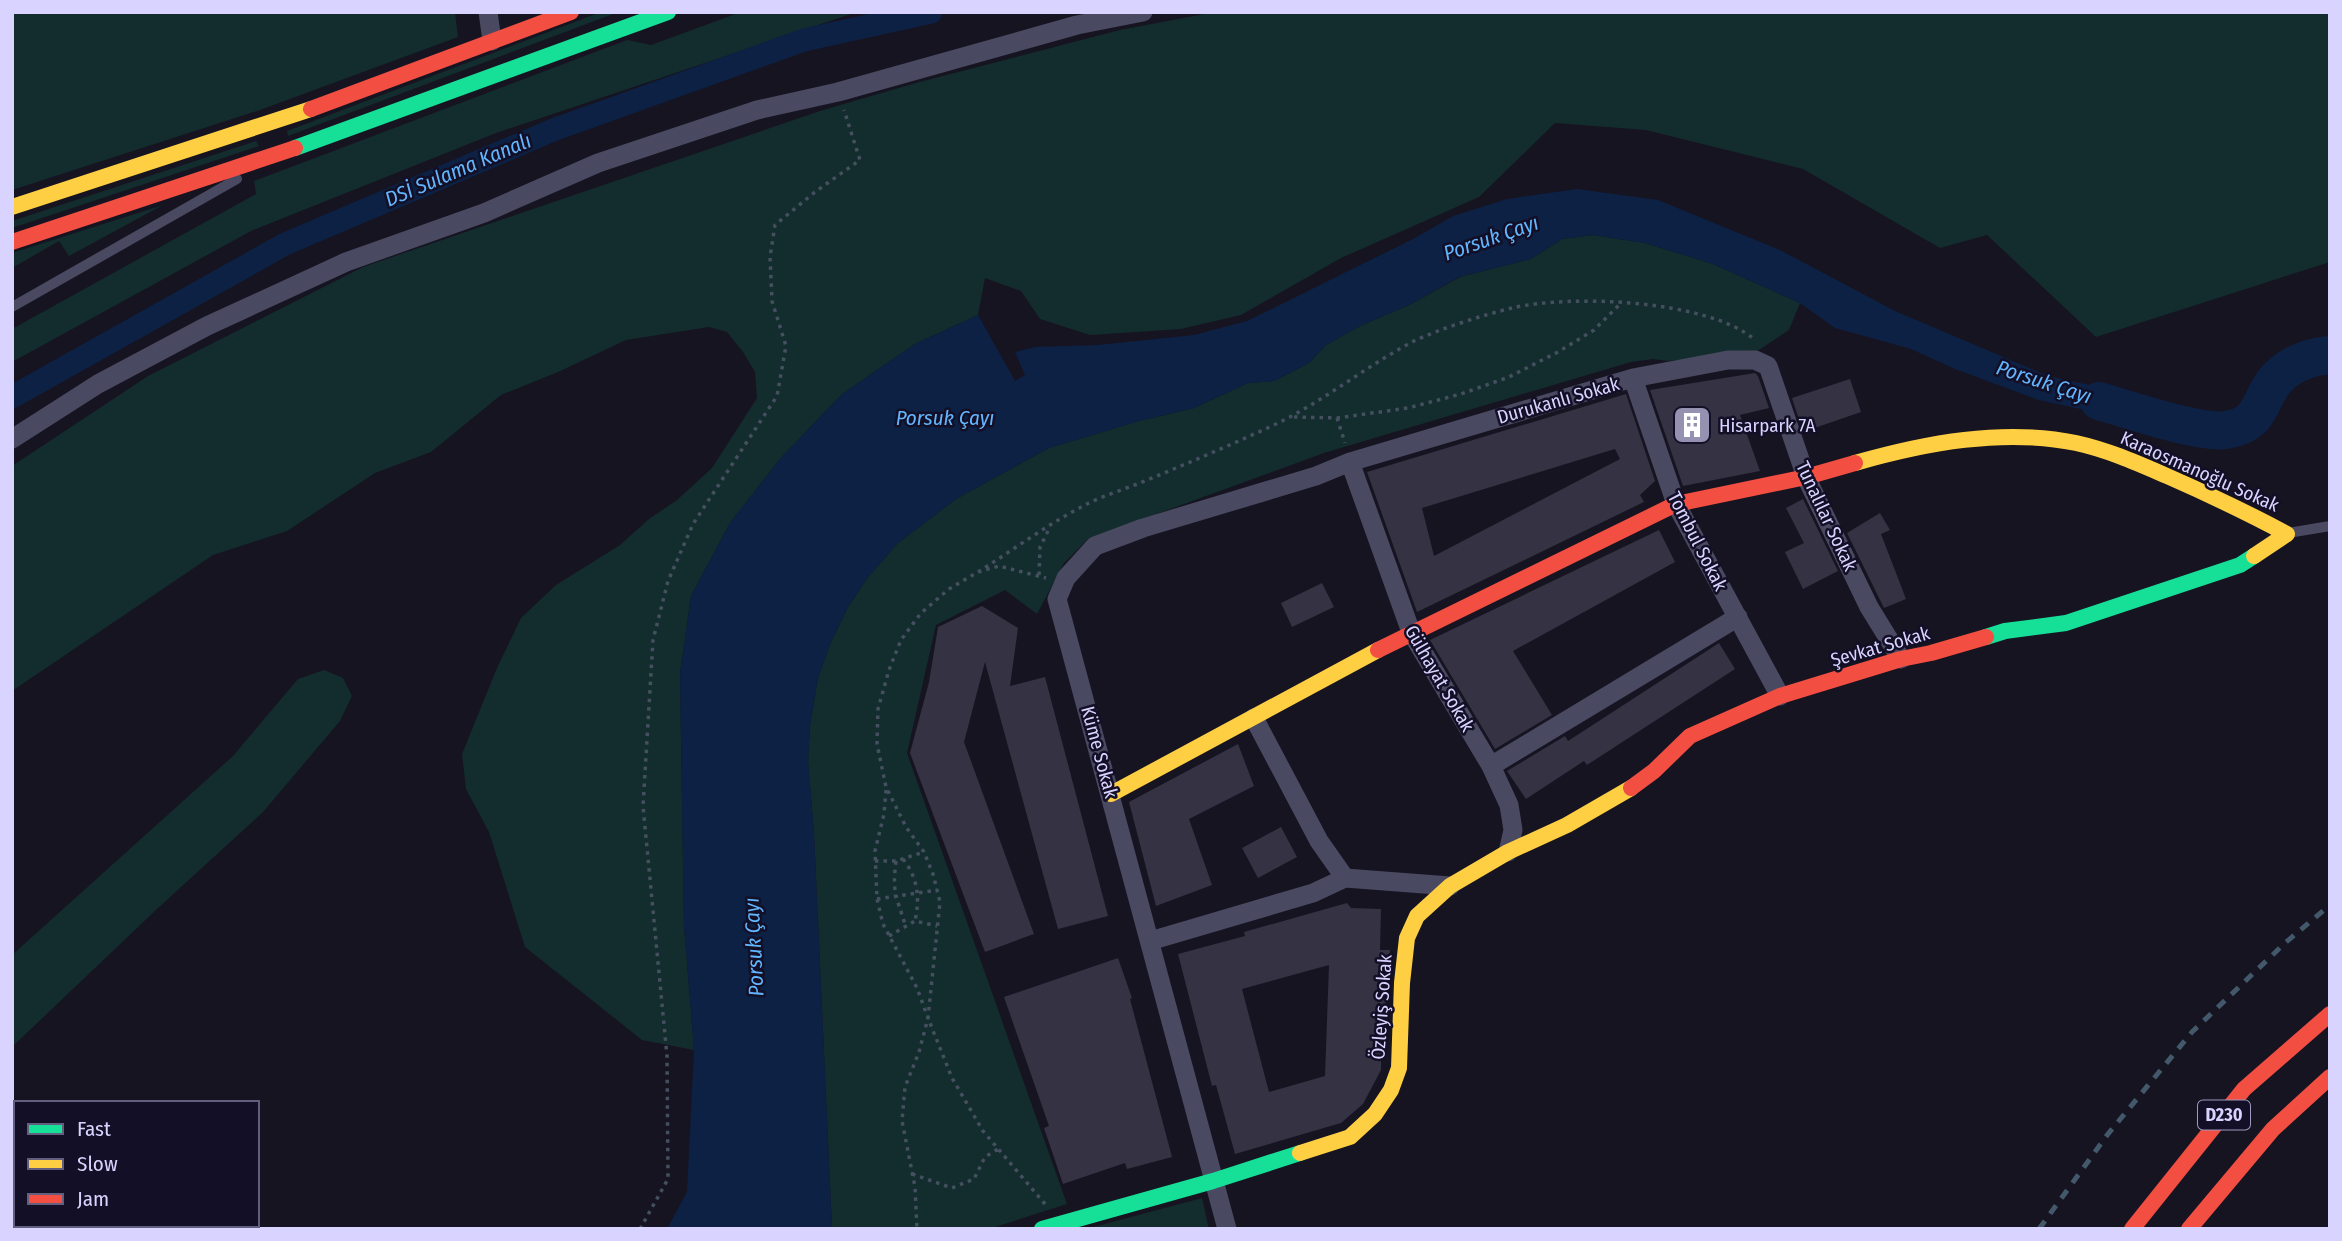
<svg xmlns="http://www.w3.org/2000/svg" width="2342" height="1241" font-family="'Fira Sans Condensed',sans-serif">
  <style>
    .green { fill: #132c2d }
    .water { fill: #0d2144 }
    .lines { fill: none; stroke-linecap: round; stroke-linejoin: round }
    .canal { stroke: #0d2144; stroke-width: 23 }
    .river { stroke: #0d2144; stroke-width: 38 }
    .building { fill: #343243; fill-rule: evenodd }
    .path { stroke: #44505f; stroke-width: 3.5; stroke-dasharray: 3.5 5; stroke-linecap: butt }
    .lane { stroke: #4a4962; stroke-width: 10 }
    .street { stroke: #4a4962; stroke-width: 19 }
    .fast { stroke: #16e098; stroke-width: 16 }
    .slow { stroke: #ffcf43; stroke-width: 16 }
    .jam { stroke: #f24e42; stroke-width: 16 }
    .rail { stroke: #43596b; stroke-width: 5; stroke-dasharray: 10 9; stroke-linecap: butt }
    .labels { text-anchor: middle; stroke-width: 5; stroke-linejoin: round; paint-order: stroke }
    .shield { fill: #130f26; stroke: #9e99be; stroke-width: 2 }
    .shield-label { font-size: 18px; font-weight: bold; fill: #d9d4ff }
    .street-label { font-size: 19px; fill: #d9d4ff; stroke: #130f26 }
    .poi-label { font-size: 19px; fill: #d9d4ff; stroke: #130f26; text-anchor: start }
    .water-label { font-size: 21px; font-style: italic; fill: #62b6ff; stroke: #130f26 }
  </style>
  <rect width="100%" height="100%" fill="#161421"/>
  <path class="green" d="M12,12H455L458,37L260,110L12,190Z
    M601,12H612L613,14L288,136L287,131Z
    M741,12H857L496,133L251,231L12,362V329L256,194L254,181L627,40L651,45Z
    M1215,12H2330V262L2096,337L1987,235L1940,248L1803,169L1646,130L1555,123L1479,197L1341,258L1241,315L1181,329L1090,335L1040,319L1021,291L985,278L978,315L915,344L842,394L780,459L730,523L691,596L680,673L684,925L694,1050L642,1040L525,947L489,832L466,789L462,754L497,668L521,618L556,585L620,545L649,519L677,500L712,468L757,398L755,372L743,352L727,332L709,327L626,340L558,372L501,395L431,452L375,473L287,531L213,555L12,691V466L148,376L363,267L823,110L916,83L1120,30Z
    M256,141L259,146L12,228V221Z
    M163,205L69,256L59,241L12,268V253Z
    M1593,235L1645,243L1713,264L1800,303L1789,330L1756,352L1668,361L1653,359L1631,362L1324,453L1088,539L1064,563L1037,614L1005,590L936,625L907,753L1067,1204L989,1229H832L814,834L808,762L810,725L818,678L830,644L848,607L868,577L898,543L956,499L1049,448L1139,421L1194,408L1248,383L1274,381L1309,363L1326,345L1360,326L1411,304L1460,277L1531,259L1562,239Z
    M324,670L343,678L352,696L340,721L263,812L157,909L12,1047V955L233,756L298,679Z
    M1202,1198L1209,1229H1086Z"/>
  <path class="water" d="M1577,189L1658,200L1780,250L1895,311L2048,376L2172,403L2173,414L2113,416L2039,400L1955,369L1911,349L1835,328L1800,303L1713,264L1645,243L1593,235L1562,239L1531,259L1459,277L1411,304L1360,326L1326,345L1309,363L1274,381L1248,383L1194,408L1139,421L1049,448L956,499L898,543L868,577L848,607L830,644L818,678L810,725L808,762L814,834L832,1229H667L687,1192L694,1050L684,925L680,673L691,596L730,523L780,459L842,394L915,344L978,315L1015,381L1025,375L1015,352L1035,347L1098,345L1194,335L1247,321L1413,239L1453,216L1507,199Z"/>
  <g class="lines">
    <path class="canal" d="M12,397L285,244L553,130L804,40L931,12"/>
    <path class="river" d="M2099,401C2127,409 2199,434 2226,430C2260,425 2258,405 2273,383C2287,365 2308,357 2330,355"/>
  </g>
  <path class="building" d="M1755,373L1758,376L1769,408L1740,415L1760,471L1683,486L1650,390Z
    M1850,379L1861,412L1803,432L1792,398Z
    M1626,394L1655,481L1640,495L1644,502L1417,612L1367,472ZM1615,449L1620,459L1434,556L1422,508Z
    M1803,499L1838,571L1803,589L1785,552L1804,543L1786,508Z
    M1880,513L1890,530L1881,534L1906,599L1884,608L1847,533Z
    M1659,530L1675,562L1513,651L1552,715L1495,749L1430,640Z
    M1322,583L1334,607L1292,627L1281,603Z
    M982,606L1018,628L1010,686L1045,677L1108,916L1058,929L985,662L964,742L1034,934L985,952L910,753L929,682L938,627Z
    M1719,643L1735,669L1587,765L1584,761L1526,799L1507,771L1565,736L1568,741Z
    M1238,744L1254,786L1189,819L1212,885L1156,906L1129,802Z
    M1281,827L1297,857L1258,878L1242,848Z
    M1347,903L1351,908L1381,909L1380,950H1390L1385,1012H1381V1070L1363,1104L1341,1123L1235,1154L1216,1085L1212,1086L1178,954L1245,936L1244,932ZM1329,965L1325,1076L1269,1092L1242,989Z
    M1118,958L1132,998L1130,999L1172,1157L1127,1169L1125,1163L1063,1184L1044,1128L1049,1126L1004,997Z"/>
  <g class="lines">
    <path class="path" d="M1294,417L1337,418L1408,408L1461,394L1509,377L1558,352L1594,330L1621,303
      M1337,418L1345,443
      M978,572C1013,550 1048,524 1085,505C1102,496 1122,490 1140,483C1186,464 1231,445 1276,424C1324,401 1365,367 1412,342C1439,329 1483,315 1512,308C1571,294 1707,300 1754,339
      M1039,575L1040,547L1049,529
      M886,790L884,814L875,851L877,899L883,924L917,988L928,1018L919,1052L905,1087L902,1121L915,1187L917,1229
      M903,859C918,878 920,898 915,921
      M875,861H896L924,852
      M896,861C892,893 896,895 905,924
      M877,899L937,890
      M889,936L915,921L937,926
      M912,1174L952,1188L974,1179L985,1157L998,1149
      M1045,1204L983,1131L952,1078L928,1018L940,902L933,874L924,852L906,827L886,787L877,744L878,709L889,670L901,640L921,613L949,589L978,572L999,566L1046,578
      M640,1229L668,1179L667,1056L643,806L653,640L668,581L693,524L777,396L786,346L772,301L770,257L775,225L815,192L860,160L844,110"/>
    <path class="lane" d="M12,307L237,179
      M2288,533L2330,526"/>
    <path class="street" d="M488,12L492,41
      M1633,378L1676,504L1780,696
      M12,439L98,384L207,326L346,262L484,213L598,163L757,110L838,92L1077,25L1143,12
      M1350,462L1411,632L1491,766L1509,805L1513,830L1508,852
      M1254,718L1319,841L1345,878L1450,886
      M1491,766L1738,617
      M1150,941L1313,893L1345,878
      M1227,1229L1057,599L1066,578L1095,546L1143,528L1316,476L1350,462L1633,378L1728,360H1755L1768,366L1806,477L1869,607L1901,659"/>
    <path class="fast" d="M295,148L668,12
      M1986,637L2005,631L2066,623L2240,565L2254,556
      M1042,1229L1213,1181L1300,1153"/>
    <path class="slow" d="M12,207L311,109
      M1855,463C1925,443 2003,428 2076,443C2108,450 2137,463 2167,476C2208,494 2248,513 2287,534L2254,556
      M1111,794L1378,650
      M1300,1153L1350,1137L1375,1114L1391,1090L1399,1068L1402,983L1407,938L1417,916L1450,886L1508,852L1567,825L1631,788"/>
    <path class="jam" d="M311,109L571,12
      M12,242L295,148
      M1378,650L1676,504L1806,477L1855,463
      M1631,788L1654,771L1690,736L1780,696L1901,659L1931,653L1986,637
      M2132,1229L2244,1089L2330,1014
      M2189,1229L2273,1129L2330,1077"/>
    <path class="rail" d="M2039,1229L2108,1134L2192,1032L2285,943L2330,905"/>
  </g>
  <defs>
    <symbol id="building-square" viewBox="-11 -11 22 22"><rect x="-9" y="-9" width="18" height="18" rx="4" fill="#9591b1" stroke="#130f26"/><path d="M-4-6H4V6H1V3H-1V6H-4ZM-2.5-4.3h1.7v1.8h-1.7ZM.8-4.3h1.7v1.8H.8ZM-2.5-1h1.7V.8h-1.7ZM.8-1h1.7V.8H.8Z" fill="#fff"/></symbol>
  </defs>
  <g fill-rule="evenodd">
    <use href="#building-square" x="1670" y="403" width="44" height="44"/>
  </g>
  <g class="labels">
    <rect class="shield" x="2198" y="1100.5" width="52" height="29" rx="5"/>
    <g class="shield-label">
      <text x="2224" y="1121">D230</text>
    </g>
    <g class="street-label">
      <text transform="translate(1558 400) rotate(-16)" y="7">Durukanlı Sokak</text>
      <text transform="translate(2200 471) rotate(24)" y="7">Karaosmanoğlu Sokak</text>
      <text transform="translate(1827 516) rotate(65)" y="7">Tunalılar Sokak</text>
      <text transform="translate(1698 541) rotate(63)" y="7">Tombul Sokak</text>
      <text transform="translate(1880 646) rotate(-16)" y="7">Şevkat Sokak</text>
      <text transform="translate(1440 678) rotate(60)" y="7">Gülhayat Sokak</text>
      <text transform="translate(1100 752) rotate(75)" y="7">Küme Sokak</text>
      <text transform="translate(1381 1007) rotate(-86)" y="7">Özleyiş Sokak</text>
    </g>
    <g class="poi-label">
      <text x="1719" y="432">Hisarpark 7A</text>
    </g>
    <g class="water-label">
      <text transform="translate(458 170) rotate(-23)" y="7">DSİ Sulama Kanalı</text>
      <text transform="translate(1491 238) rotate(-19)" y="7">Porsuk Çayı</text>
      <text transform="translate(2044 382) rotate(18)" y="7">Porsuk Çayı</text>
      <text x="945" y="425">Porsuk Çayı</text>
      <text transform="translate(754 947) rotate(-93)" y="7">Porsuk Çayı</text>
    </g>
  </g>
  <rect width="2342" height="1241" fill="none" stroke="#d9d4ff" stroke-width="28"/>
  <rect x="14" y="1101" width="245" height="126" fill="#130f26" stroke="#625e7d" stroke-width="2"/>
  <rect x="28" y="1124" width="35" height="10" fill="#16e098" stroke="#625e7d" stroke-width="2"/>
  <text x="77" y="1136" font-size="21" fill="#d9d4ff">Fast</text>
  <rect x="28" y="1159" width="35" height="10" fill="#ffcf43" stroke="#625e7d" stroke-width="2"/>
  <text x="77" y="1171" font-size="21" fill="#d9d4ff">Slow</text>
  <rect x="28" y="1194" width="35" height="10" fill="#f24e42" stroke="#625e7d" stroke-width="2"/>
  <text x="77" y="1206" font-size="21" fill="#d9d4ff">Jam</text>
</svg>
